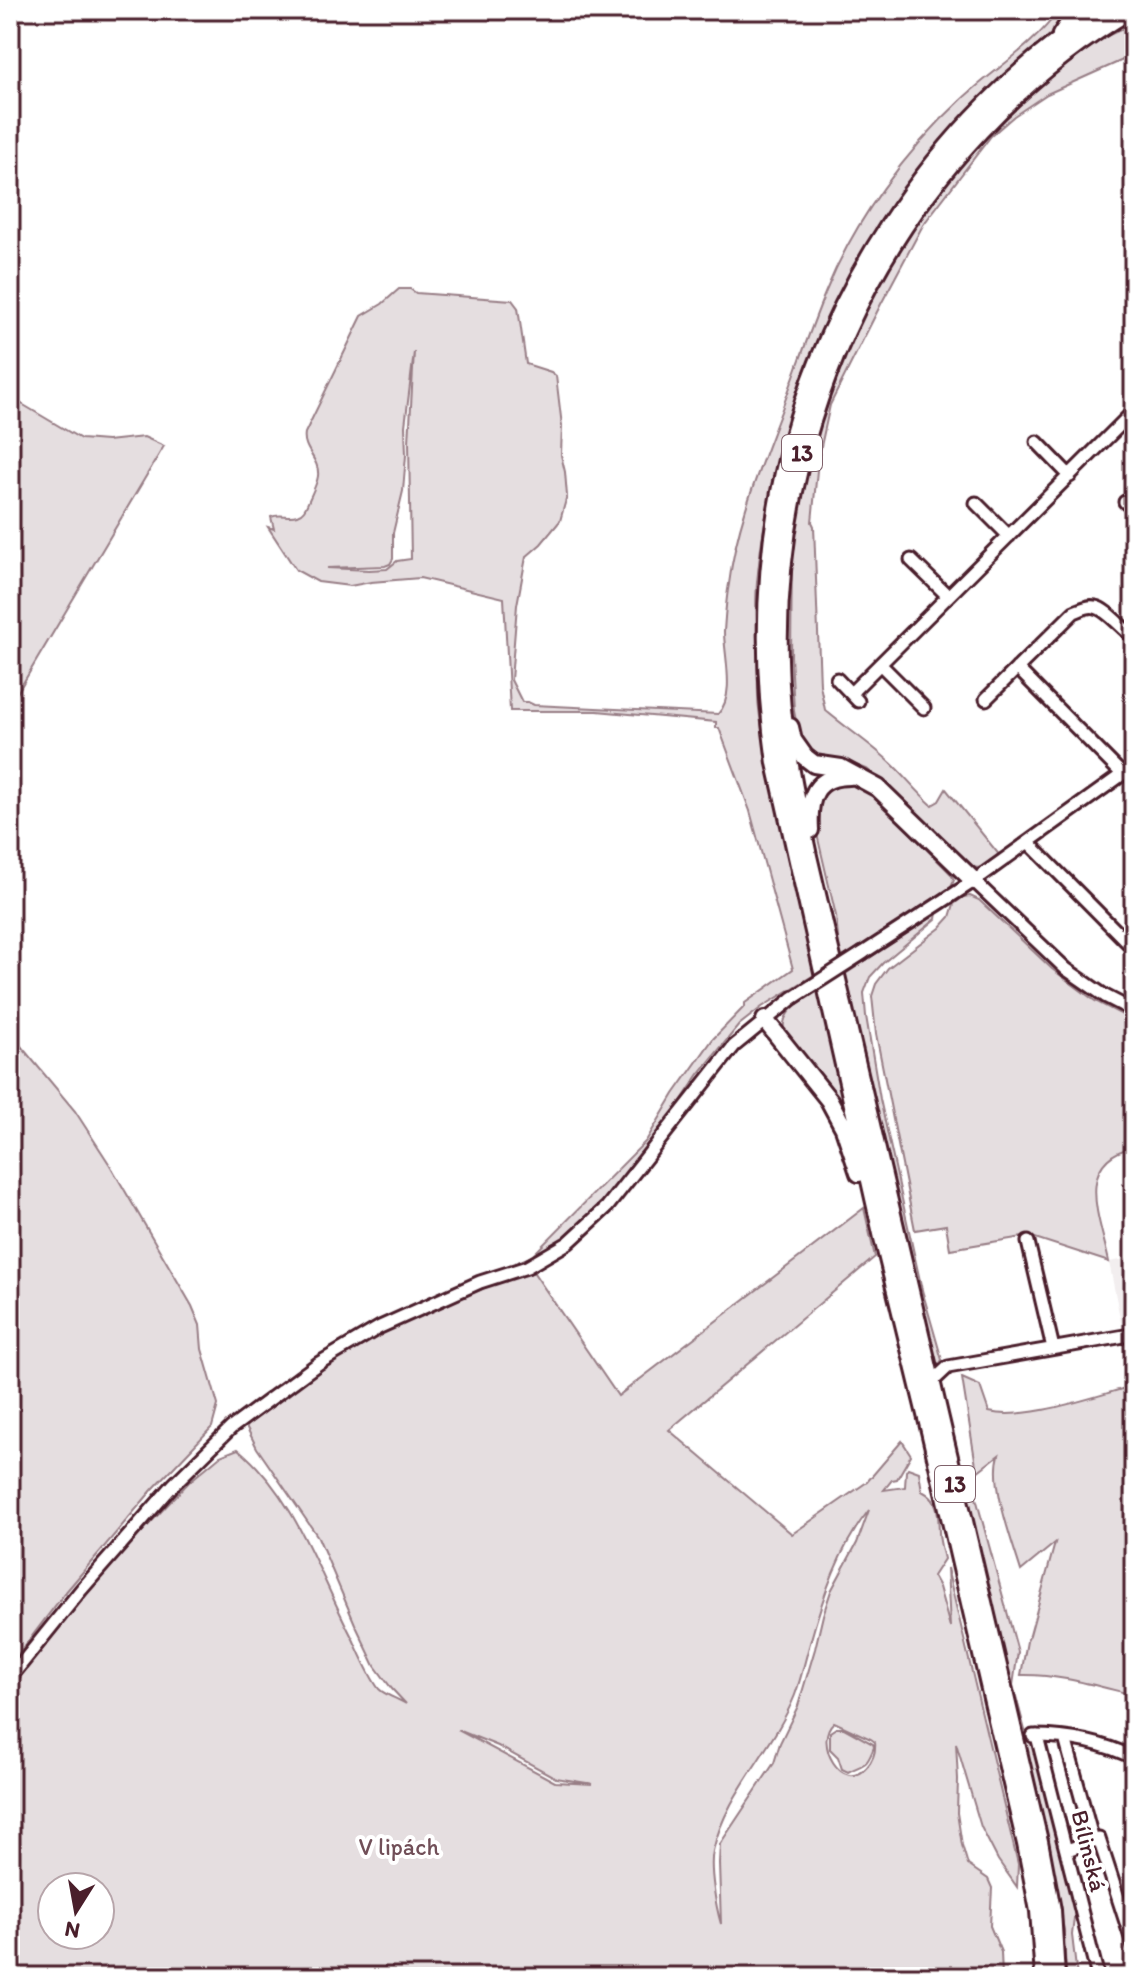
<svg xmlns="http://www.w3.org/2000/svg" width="1144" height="1987" font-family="Itim,sans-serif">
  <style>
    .built { fill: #f2eeef }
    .green { fill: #e5dee0; stroke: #987e86; stroke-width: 2; fill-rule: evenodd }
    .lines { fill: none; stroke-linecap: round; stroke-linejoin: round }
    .minor-casing { stroke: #4a1f2b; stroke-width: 17 }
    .highway-casing { stroke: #4a1f2b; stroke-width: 22 }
    .minor { stroke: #fff; stroke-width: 11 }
    .highway { stroke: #fff; stroke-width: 16 }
    .minor-bridge-casing { stroke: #4a1f2b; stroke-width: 17; stroke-linecap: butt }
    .minor-bridge { stroke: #fff; stroke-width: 11 }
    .labels { text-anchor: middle; stroke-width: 8; stroke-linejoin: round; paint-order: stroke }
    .shield { fill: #fff; stroke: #80626b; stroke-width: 2 }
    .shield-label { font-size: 22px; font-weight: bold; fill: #4a1f2b }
    .park-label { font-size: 24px; fill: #714f58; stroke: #fff }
    .street-label { font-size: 24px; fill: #4a1f2b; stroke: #fff }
  </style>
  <rect width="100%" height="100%" fill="#fff"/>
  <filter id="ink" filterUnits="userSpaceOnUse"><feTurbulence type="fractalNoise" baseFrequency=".0125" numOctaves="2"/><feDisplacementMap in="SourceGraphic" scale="16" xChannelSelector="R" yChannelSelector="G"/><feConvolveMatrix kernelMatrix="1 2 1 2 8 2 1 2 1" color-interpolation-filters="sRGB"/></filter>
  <g filter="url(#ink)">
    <path class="built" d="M1134,1230V1389L1109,1262L1131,1258L1127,1231Z"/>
    <path class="green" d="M1059,10H1071C1049,41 1016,63 989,90C959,120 932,151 906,186C823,298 770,443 757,582C755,608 757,635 758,661C758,677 757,693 759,709C761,727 765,745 768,762C781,834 799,904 814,975L762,1007L739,1025L699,1074L645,1155L610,1199L563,1243L528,1263L500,1270L532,1256L646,1141L674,1094L713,1039L745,1006V1003L793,969L750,811L719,728H716V722L597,711H510L504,598L420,578L371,582L350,586L318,582L296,570L268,527L274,529L271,517C280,513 288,518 297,515C304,513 306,507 309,500C312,493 317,484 318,476C320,459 302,450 305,433L362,316L382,304L399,289H410L416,293L512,300L518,308L526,364L551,372L556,376L562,426L561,455L565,472L567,496L560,521L541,544L526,557L517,605L511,680L522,702H528L534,705L718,714C736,696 724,655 724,632C725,616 726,599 729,584C736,527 757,475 777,422C794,378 808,334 826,291C855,220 905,152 961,100C994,69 1033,47 1059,10ZM414,352L409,442L411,559L397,561L387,569L369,570L327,568L385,566L390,564L393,559V533L403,491L406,455L405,426Z
      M1134,24V55L1047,94L1014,116L991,136L923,225L881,304L830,405L818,460L812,522L814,526L820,685L825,710C846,728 870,743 891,763C905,776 917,792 932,805L939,801L946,789L1001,857C991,864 984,870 972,867L894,792L867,769L851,763L811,757L799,736L794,711L791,656L792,549L803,479L833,377L863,309L907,232L990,129L1020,101L1086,45Z
      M10,397L81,439L107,441L144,437L164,446L10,705Z
      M849,781L867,789L951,874L954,880L950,890L840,959L836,916L813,817L823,786Z
      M970,896L979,900L1052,969L1095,1001L1134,1021V1147C1072,1160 1101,1221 1109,1262L1029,1236L950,1249L946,1225L915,1230L876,1034L872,996L876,984L888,968L940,928L950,917L954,904L963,897Z
      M937,913L936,919L883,963L870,977L864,993L866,1016L880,1099L922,1290L942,1360L937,1367L934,1363L844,975Z
      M819,990L850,1122L784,1033C780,1010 802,1001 819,990Z
      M10,1033L75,1111L110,1165L192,1306L200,1325L202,1349L218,1405L212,1427L153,1489L65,1593L10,1665Z
      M864,1208L875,1257L669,1430L792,1534L867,1482L902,1441L911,1455L897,1479L892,1480L884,1490L905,1487L906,1471L908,1468L919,1472L922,1491C940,1500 938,1515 939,1532C939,1541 942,1550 944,1559L933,1576L939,1587L950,1627L947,1568L1018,1864L1017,1887L998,1860L981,1827L956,1743L958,1779L957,1813L962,1845L968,1865L988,1879L992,1888L990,1926L1001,1952L1002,1977H10V1692L25,1667L75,1605L123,1552L189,1482L220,1456L238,1449C297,1498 318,1573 353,1639C360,1654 369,1676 379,1689C385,1695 398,1699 406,1704L392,1689L375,1666L355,1624L318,1537L257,1448L245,1424L308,1376L375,1334L523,1272L534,1273L618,1396ZM869,1510L857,1543L831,1591L823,1615L815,1649L798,1706L780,1743L774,1763L720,1844L719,1863L721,1924C716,1907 709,1868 713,1851C726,1793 773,1750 795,1695C801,1679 805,1660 810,1643C823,1596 839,1548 869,1510ZM834,1722L871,1739L875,1742C876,1751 873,1760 867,1767C843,1796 812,1741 834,1722ZM458,1730L498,1746L556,1778L593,1784L555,1782ZM52,1887H100V1935H52Z
      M962,1378L980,1386L989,1412C1027,1421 1094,1396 1133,1386L1134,1695C1097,1686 1059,1674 1021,1675L1027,1641L1030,1635L1055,1543L1021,1571C1012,1541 990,1484 999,1455L977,1472Z
      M964,1480L972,1483L1018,1652L1013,1685L1027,1738L1037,1743L1076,1901L1072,1935L1077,1977H1066L1064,1930L1054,1876L1039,1819L979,1559Z
      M836,1728H844L873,1744L874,1747C866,1768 865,1763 848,1772L842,1769L838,1757L830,1749V1732Z"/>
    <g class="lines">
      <defs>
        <path id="minor" d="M1037,442L1070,476
          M1125,502L1134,510
          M976,503L1009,536
          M911,560L948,596
          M880,664L924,708
          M1017,668L1122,774
          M837,679L858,701
          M851,693L1134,411
          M986,699L1074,612C1080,610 1088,605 1095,607C1107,609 1122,629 1134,637
          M1028,842L1134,949
          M974,881L1066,969L1105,996L1134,1011
          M863,953L974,881L1134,766
          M1028,1242L1053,1348
          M932,1382L948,1367L1130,1335
          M10,1678L81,1590L174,1484L231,1428L319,1363L380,1327L480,1282L527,1267L568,1243L607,1207L734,1046L793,998
          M1033,1736C1068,1736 1102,1742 1134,1758
          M1037,1736L1098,1977
          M1065,1738L1093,1841L1099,1839L1134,1947
          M1067,1850L1093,1841"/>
        <path id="highway" d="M1061,35L1078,10
          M790,727L793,740L805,757L814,764L841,768L878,788L974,881
          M810,830C808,798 814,776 850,776
          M765,1020L829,1100L844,1128L859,1173
          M1044,1977L1039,1911L1026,1844L930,1431L883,1238L776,763C764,679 763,593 777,509C809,313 935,115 1104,10
          M1056,1977L1052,1910L1039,1841L808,856C794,790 780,726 779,659C772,400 906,143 1130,10"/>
      </defs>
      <use href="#minor" class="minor-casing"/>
      <use href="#highway" class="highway-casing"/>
      <use href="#minor" class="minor"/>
      <use href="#highway" class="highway"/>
      <defs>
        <path id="minor-bridge" d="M793,998L863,953"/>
      </defs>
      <use href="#minor-bridge" class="minor-bridge-casing"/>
      <use href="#minor-bridge" class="minor-bridge"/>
    </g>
  </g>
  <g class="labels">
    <g class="shield">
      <rect x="782" y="435" width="40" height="36" rx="6"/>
      <rect x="935" y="1466" width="40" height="36" rx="6"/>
    </g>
    <g class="shield-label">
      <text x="802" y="461">13</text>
      <text x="955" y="1492">13</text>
    </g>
    <g class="park-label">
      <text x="399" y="1855">V lipách</text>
    </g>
    <g class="street-label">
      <text transform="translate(1089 1851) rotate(76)" y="8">Bílinská</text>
    </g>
  </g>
  <rect width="1144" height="1987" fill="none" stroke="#fff" stroke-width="40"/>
  <rect x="20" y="20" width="1104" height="1947" fill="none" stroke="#4a1f2b" stroke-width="3" filter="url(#ink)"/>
  <g transform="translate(76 1911) rotate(191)"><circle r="38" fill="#ffffff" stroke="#b7a5aa" stroke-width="2"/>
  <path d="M0-6L14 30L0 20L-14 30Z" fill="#4a1f2b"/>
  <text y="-12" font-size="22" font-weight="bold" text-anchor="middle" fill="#4a1f2b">N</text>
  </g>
</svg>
